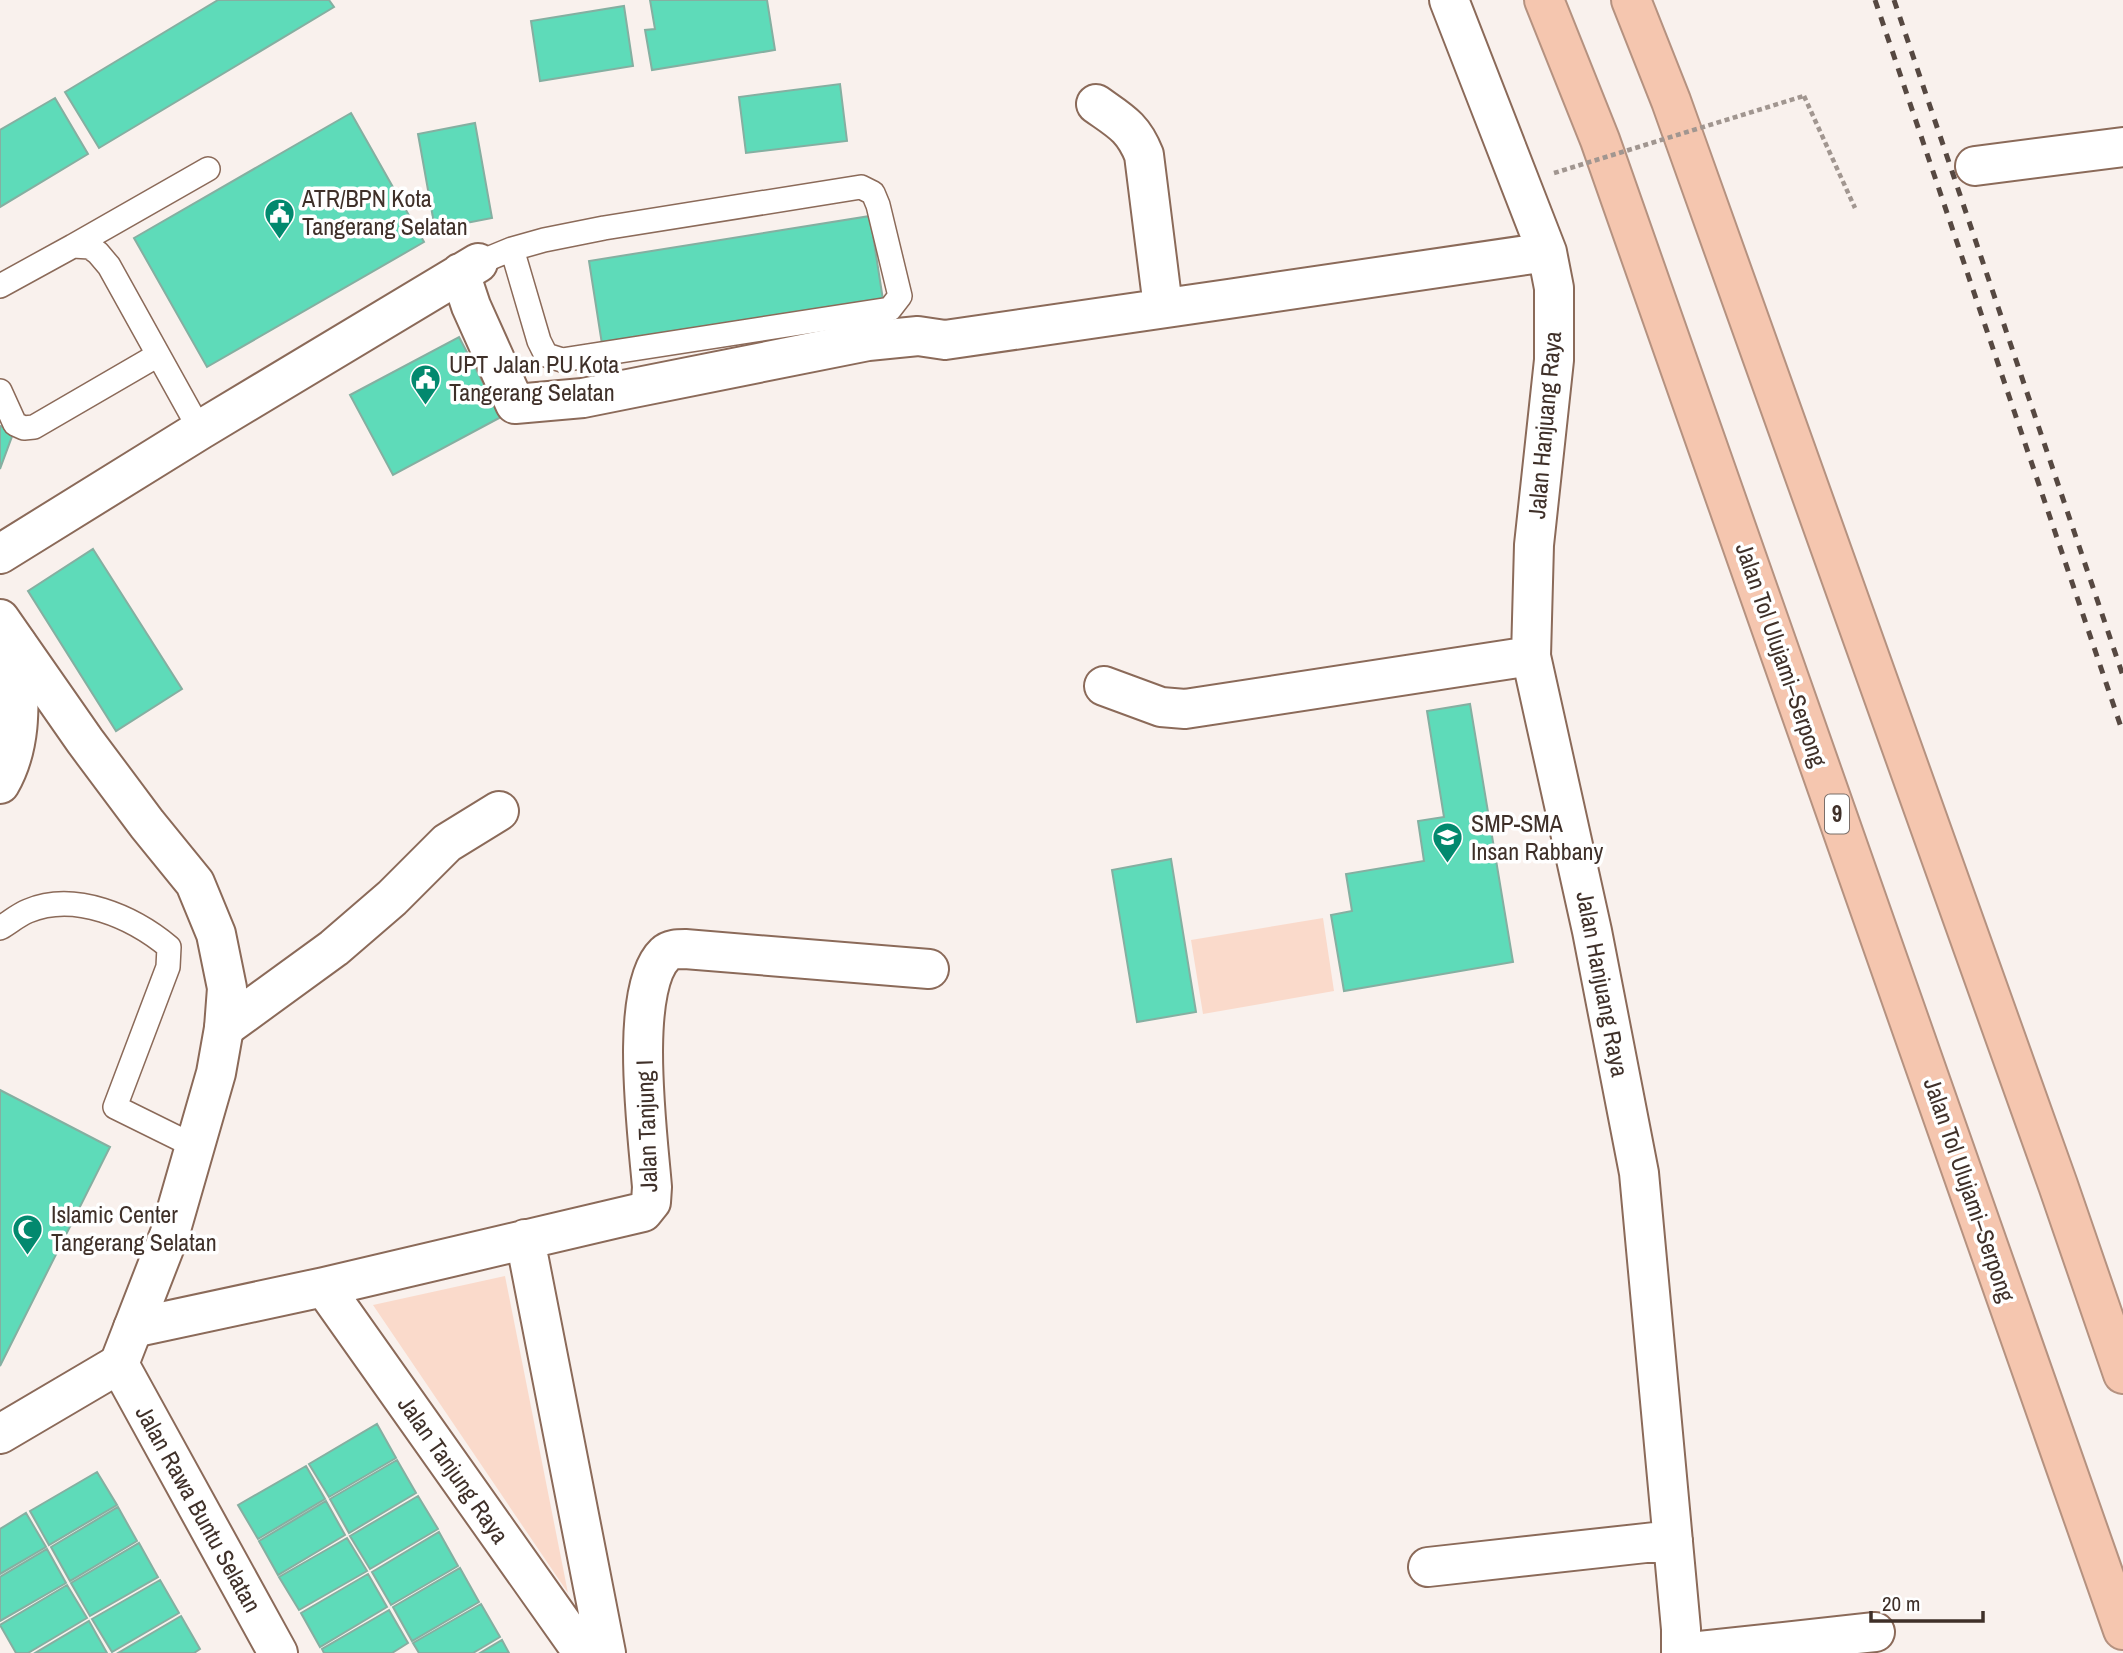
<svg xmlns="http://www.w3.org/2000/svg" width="2123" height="1653" font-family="'Archivo Narrow',sans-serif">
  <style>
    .green { fill: #fadacb }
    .building { fill: #5edbb9; stroke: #85afa1; stroke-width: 2 }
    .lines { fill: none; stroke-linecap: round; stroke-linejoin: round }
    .service-casing { stroke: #8b6a59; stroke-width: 26 }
    .minor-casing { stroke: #8b6a59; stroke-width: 42 }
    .tertiary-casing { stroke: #8b6a59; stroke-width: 42 }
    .motorway-casing { stroke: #b59280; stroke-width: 42 }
    .path { stroke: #a19690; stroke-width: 4.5; stroke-dasharray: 5 3.5; stroke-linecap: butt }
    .service { stroke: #fff; stroke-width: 23 }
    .minor { stroke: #fff; stroke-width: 38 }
    .tertiary { stroke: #fff; stroke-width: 38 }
    .motorway { stroke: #f5c6af; stroke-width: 38 }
    .rail { stroke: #564841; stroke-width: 5; stroke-dasharray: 9 9; stroke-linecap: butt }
    .path-bridge { stroke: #a19690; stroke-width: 4.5; stroke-dasharray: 5 3.5; stroke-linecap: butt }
    .labels { text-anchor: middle; stroke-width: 7; stroke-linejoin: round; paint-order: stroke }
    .shield { fill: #fff; stroke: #796e69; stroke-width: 2 }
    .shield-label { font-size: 23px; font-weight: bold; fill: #3f3029 }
    .poi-label { font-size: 24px; fill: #3f3029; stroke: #fff; text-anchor: start }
    .street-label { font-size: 24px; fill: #3f3029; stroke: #fff }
  </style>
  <rect width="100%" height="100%" fill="#f9f1ed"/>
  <path class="green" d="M1323,918L1334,991L1203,1014L1191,940Z
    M505,1276L568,1593L373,1305Z"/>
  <path class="building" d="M218,0H329L334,7L99,148L65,92Z
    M650,0H767L775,50L652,70L645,30L655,29Z
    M624,6L633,66L540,81L531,21Z
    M840,84L847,141L746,153L739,97Z
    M55,98L88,154L0,207V130Z
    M351,113L424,242L207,367L134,238Z
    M475,123L492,218L435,229L418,134Z
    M870,216L883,300L602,344L589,261Z
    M459,337L501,417L393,475L350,395Z
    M0,426L14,431L0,469Z
    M93,549L182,689L116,731L28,591Z
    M1470,704L1513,962L1344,991L1331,915L1352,911L1346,874L1424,861L1418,821L1444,817L1427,711Z
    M1171,859L1196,1012L1137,1022L1112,870Z
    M0,1090L110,1147L0,1366Z
    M377,1424L396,1458L329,1497L309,1464Z
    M397,1460L416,1493L349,1533L330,1499Z
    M306,1466L325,1499L258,1539L238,1505Z
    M97,1472L117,1505L49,1545L30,1511Z
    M418,1496L438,1529L370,1569L350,1536Z
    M326,1501L345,1535L278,1575L259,1541Z
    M118,1507L137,1541L70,1581L51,1547Z
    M26,1513L46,1547L0,1574V1529Z
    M439,1532L458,1566L391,1605L372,1572Z
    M347,1538L367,1571L299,1610L279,1577Z
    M139,1543L158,1577L90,1616L71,1583Z
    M47,1549L66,1583L0,1621V1577Z
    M460,1568L479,1602L412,1641L393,1607Z
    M368,1574L387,1607L320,1647L301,1613Z
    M160,1580L179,1613L112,1652L92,1619Z
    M67,1585L87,1618L28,1653H16L0,1625Z
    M481,1604L500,1637L473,1653H419L413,1643Z
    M389,1610L408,1643L392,1653H324L322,1649Z
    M181,1616L200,1649L194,1653H118Z
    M89,1621L107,1653H35Z
    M502,1640L509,1653H480Z"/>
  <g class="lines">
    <defs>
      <path id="service" d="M73,246L208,169
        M478,263L512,249L544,240L604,228L861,187L873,193L878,205L900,296L890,309L562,360L546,355L539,341L512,249
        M0,286L73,246L90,247L98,253L109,266L200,430
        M0,391L15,424L24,428L34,427L158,355
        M0,928C9,923 18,915 28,911C75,891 133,917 169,947L168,967L115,1107L194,1146"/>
      <path id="minor" d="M1449,0L1547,252L1554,288V360L1534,545L1531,656L1592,931L1639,1173L1681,1629V1653L1875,1632
        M1096,104C1120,121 1133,127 1144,155L1163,307
        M1975,166L2123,147
        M460,273L471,306L515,404L583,398L868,341L918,336L945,340C1146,310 1346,283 1547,252
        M0,554L200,430L478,263
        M1104,686L1161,707L1185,709L1531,656
        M0,784C25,741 18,692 17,644
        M224,1028L334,948L392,898L447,843L499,811
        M525,1239L606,1653
        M324,1287L583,1653
        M133,1328L324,1287L643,1212L651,1202L652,1187C648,1137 628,989 665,954C670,949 678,949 685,949L929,969
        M0,1434L119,1364
        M1428,1567L1673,1540"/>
      <path id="tertiary" d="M0,619L85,741L147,824L195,883L216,934L227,988L224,1028L216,1073L170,1233L119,1364L278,1653"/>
      <path id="motorway" d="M1544,0L1600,140L2123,1630
        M1631,0L1671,101L2058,1185L2123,1374"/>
    </defs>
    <use href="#service" class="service-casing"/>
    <use href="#minor" class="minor-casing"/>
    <use href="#tertiary" class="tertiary-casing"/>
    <use href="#motorway" class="motorway-casing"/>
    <path class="path" d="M1804,96L1855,208"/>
    <use href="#service" class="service"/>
    <use href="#minor" class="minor"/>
    <use href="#tertiary" class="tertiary"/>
    <use href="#motorway" class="motorway"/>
    <path class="rail" d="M1875,0L2123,733
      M1894,0L2123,676"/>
    <path class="path-bridge" d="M1554,173L1804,96"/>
  </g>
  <defs>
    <symbol id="civic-pin" viewBox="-11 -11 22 30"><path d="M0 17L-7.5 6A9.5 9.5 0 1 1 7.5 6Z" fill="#02896e" stroke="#fff"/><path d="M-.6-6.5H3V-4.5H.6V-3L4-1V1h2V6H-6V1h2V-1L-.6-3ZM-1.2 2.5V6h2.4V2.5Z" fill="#fff"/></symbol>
    <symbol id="school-pin" viewBox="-11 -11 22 30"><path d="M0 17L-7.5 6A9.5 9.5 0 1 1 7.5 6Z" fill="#02896e" stroke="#fff"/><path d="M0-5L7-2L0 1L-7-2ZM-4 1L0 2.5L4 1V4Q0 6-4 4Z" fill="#fff"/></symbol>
    <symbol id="mosque-pin" viewBox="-11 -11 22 30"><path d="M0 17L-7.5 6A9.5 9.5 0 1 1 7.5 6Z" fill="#02896e" stroke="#fff"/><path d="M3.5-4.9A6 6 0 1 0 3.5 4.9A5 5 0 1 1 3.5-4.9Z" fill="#fff"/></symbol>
  </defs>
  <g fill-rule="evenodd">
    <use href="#civic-pin" x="262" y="196" width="35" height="47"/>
    <use href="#civic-pin" x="408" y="362" width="35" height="47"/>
    <use href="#school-pin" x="1430" y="820" width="35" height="47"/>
    <use href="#mosque-pin" x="10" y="1212" width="35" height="47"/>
  </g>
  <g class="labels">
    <rect class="shield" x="1825" y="794.5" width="24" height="39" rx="5"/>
    <g class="shield-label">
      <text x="1837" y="822">9</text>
    </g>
    <g class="poi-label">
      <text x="302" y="207">ATR/BPN Kota<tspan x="302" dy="28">Tangerang Selatan</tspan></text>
      <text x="449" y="373">UPT Jalan PU Kota<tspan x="449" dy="28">Tangerang Selatan</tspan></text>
      <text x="1471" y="832">SMP-SMA<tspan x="1471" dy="28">Insan Rabbany</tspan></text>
      <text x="51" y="1223">Islamic Center<tspan x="51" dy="28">Tangerang Selatan</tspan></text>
    </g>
    <g class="street-label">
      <text transform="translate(1545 425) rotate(-85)" y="8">Jalan Hanjuang Raya</text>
      <text transform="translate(1781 655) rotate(71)" y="8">Jalan Tol Ulujami–Serpong</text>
      <text transform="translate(1602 984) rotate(79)" y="8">Jalan Hanjuang Raya</text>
      <text transform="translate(647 1126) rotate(-92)" y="8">Jalan Tanjung I</text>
      <text transform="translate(1969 1190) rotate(71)" y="8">Jalan Tol Ulujami–Serpong</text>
      <text transform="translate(453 1470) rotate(55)" y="8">Jalan Tanjung Raya</text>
      <text transform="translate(198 1509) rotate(61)" y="8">Jalan Rawa Buntu Selatan</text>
    </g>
  </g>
  <path d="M1871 1611v10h112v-10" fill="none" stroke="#3f3029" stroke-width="3.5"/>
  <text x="1882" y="1611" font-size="21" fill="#3f3029" stroke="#ffffff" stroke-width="5" paint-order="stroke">20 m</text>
</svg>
